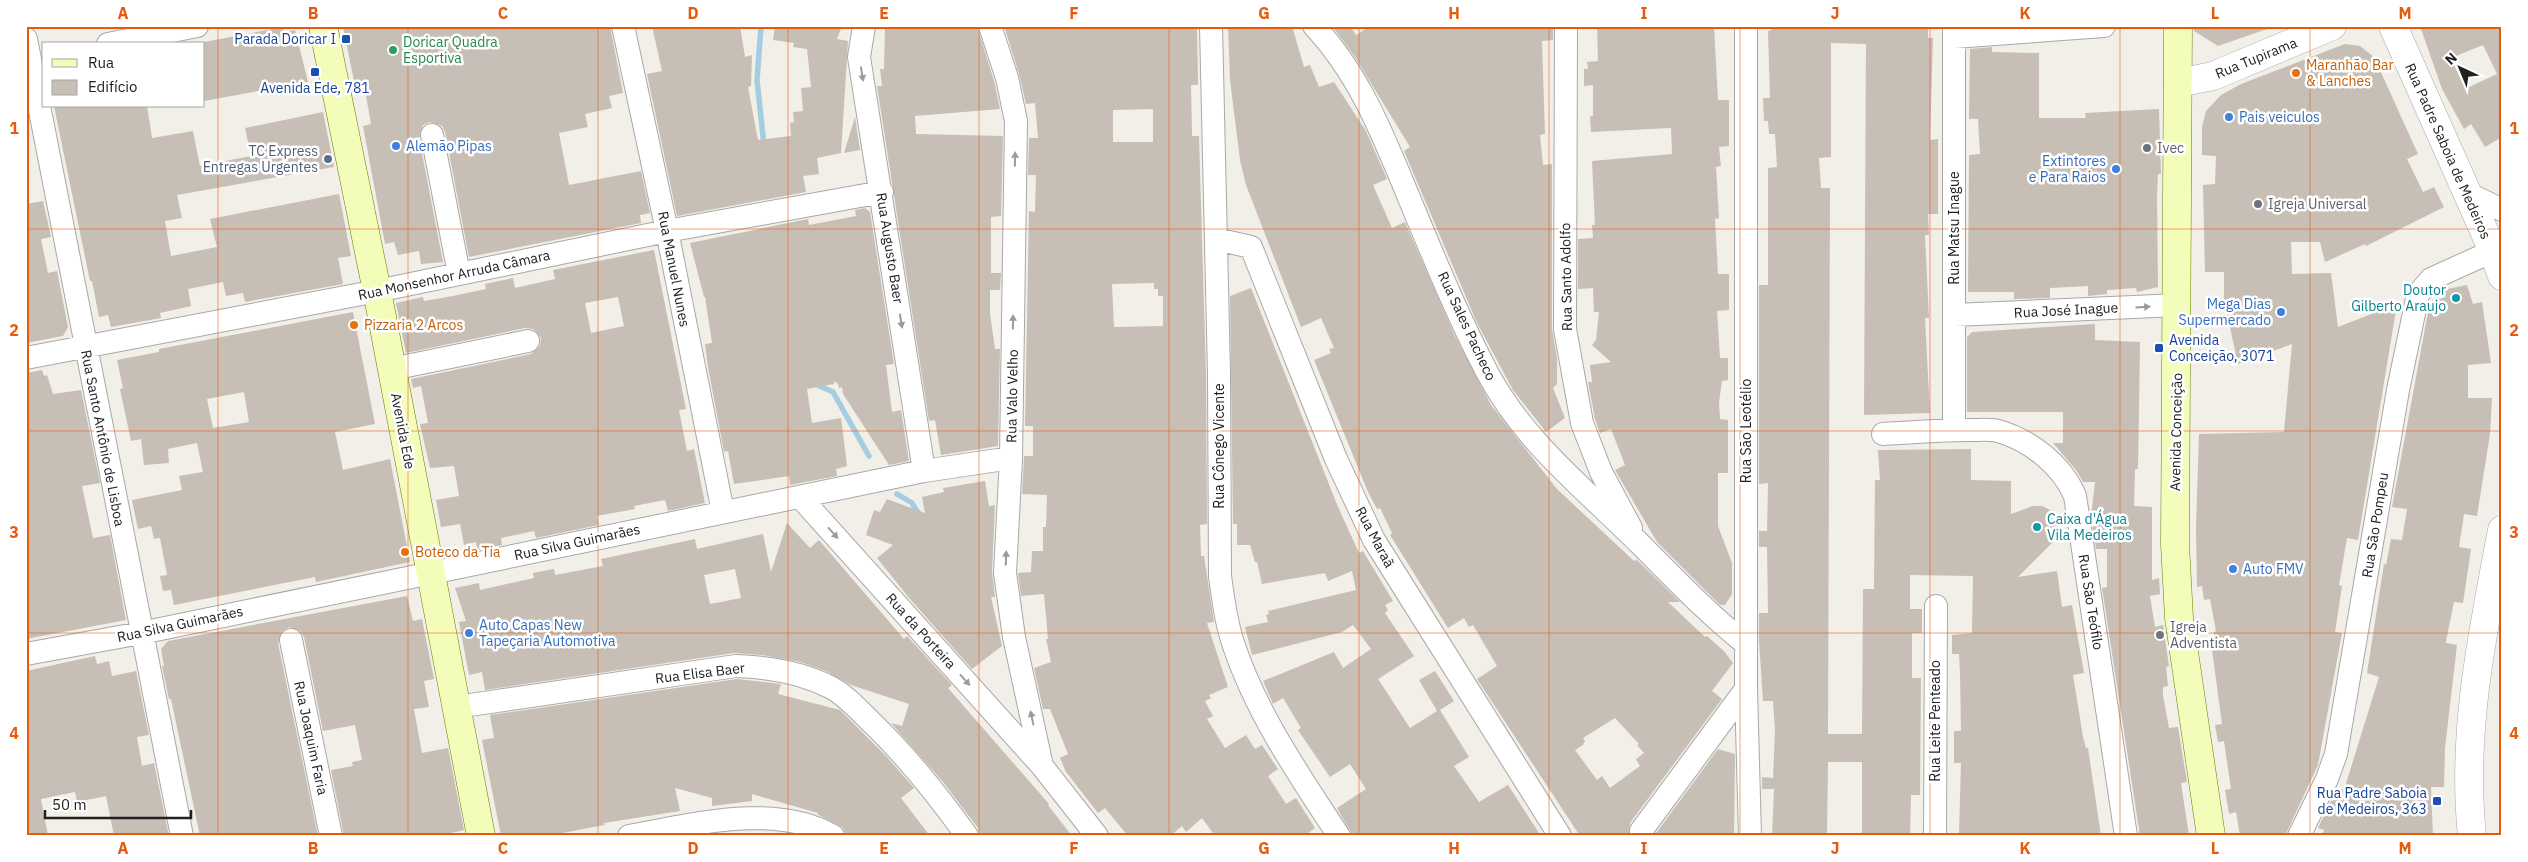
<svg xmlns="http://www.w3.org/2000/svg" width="2528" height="862" font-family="'IBM Plex Sans',sans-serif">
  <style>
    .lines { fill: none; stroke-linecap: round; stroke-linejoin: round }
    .stream { stroke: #a5cde1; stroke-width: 5.5 }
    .building { fill: #c7beb6; fill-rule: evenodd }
    .minor-casing { stroke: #a8a8a8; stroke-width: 24 }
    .tertiary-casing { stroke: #a8a8a8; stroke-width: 29 }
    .secondary-casing { stroke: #657f00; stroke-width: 29 }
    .minor { stroke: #fff; stroke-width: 22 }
    .tertiary { stroke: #fff; stroke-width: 28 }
    .secondary { stroke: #f3fdb9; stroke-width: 28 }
    .oneway { fill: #9b9b9b }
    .grid { fill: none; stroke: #e8590c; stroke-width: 1; stroke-opacity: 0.55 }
    .transit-dot { fill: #1a4fb4; stroke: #fff; stroke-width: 2 }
    .leisure-dot { fill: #2e9e5b; stroke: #fff; stroke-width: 2 }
    .food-dot { fill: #e8710a; stroke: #fff; stroke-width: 2 }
    .shop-dot { fill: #3f7fe0; stroke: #fff; stroke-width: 2 }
    .worship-dot { fill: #6b7280; stroke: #fff; stroke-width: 2 }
    .service-dot { fill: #5c6f8a; stroke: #fff; stroke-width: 2 }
    .culture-dot { fill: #0f9aa8; stroke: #fff; stroke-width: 2 }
    .labels { text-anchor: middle; stroke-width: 5; stroke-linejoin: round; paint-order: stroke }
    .transit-label { font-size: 14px; fill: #164399; stroke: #fff; text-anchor: end }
    .leisure-label { font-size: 14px; fill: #27864d; stroke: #fff; text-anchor: start }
    .street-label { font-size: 14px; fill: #212121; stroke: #fff }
    .food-label { font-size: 14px; fill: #c56008; stroke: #fff; text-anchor: start }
    .shop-label { font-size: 14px; fill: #366cbe; stroke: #fff; text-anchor: start }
    .worship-label { font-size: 14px; fill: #5b616d; stroke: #fff; text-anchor: start }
    .service-label { font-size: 14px; fill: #4e5e75; stroke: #fff; text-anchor: end }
    .culture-label { font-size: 14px; fill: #0d838f; stroke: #fff; text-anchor: end }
    .neatline { fill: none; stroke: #e8590c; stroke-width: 2 }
    .grid-label { font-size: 16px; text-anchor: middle; font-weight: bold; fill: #e8590c }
  </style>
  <rect width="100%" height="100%" fill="#f1efe7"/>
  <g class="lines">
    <path class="stream" d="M761,26L757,80L764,146
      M815,384L833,392L869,456
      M897,494L912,503L920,516"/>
  </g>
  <path class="building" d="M343,26H610L623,93L609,96L612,108L585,114L588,127L559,133L569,185L641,171L650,213L640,215L641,223L469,257L445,132L442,126L430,122L423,125L419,138L443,262L421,264L419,251L398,255L394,242L385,244L363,126L371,124L365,90L356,91Z
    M652,26H740L745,57L752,55L751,86L748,87L758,140L791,136L790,123L794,122L793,112L803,111L801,88L811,87L807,49L793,47L794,43L773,40L775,26H842L837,39L848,41L841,153L817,158L819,174L803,176L806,192L677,216L647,74L662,71Z
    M885,26H977L994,81L1000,109L915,116L916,134L1003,136L1001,216L991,217V273H1001L1000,290H990V314L995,349H1000L998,446L941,455L935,420L929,421L877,86H882L880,69H884Z
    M1004,26H1197L1198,85H1191L1192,136H1199L1206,374L1207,524L1200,525L1201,556H1204L1214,622L1207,623L1228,687L1209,695L1211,698L1205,701L1213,716L1207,719L1225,748L1246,735L1255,749L1262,745L1278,769L1268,776L1286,804L1296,798L1315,828L1304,836H1215L1202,818L1186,832L1182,826L1170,836H1128L1105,808L1098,813L1066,772L1060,758L1068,754L1050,709H1043L1034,668L1051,662L1046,639H1048L1044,594L1021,596L1018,573L1031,572L1032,551H1043V527H1046L1047,495L1022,494L1024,456H1033V426H1025L1029,211L1035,212L1036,175H1028L1029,138H1038L1035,103L1026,104L1019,74ZM1153,109V142H1113V110ZM1154,283V289H1158V296H1163V326L1114,327L1112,284Z
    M1228,26H1292L1304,67L1310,65L1319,87L1334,82L1366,131L1387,179L1373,185L1392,228L1405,222L1454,334L1491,405L1557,489L1634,561L1637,560L1680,602H1668L1705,637L1707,636L1724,651L1733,663L1712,691L1722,699L1630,823L1629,836H1580L1477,679L1497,666L1473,625L1469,627L1464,618L1448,628L1390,535L1392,533L1380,508L1377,509L1368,492L1314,360L1331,353L1329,349L1334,348L1321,318L1301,327L1246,185L1240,160L1230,80ZM1615,718L1639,744L1637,745L1644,753L1636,759L1640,766L1610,788L1602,776L1597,780L1575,750L1583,745L1585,741L1583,738Z
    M1332,26H1350L1356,35L1370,26H1553V40L1542,41L1545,134L1540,135L1543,165L1552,164V329L1557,358V384L1553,388L1565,418L1546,432L1513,390L1477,323L1404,151L1410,147L1355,57Z
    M1597,26H1714L1718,100H1729V146L1719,147L1721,166L1716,167L1719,218L1715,219L1718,274H1729V310L1717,311L1720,358H1728V380L1722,381L1719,402L1720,419L1728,420V473H1718V526L1732,563V594L1725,605H1720L1657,542L1615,470L1625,465L1611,429L1600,433L1595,419L1588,382H1592L1590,365L1611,362L1592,345L1596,340L1599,312H1594L1593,288L1578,289V239L1593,238L1592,225H1595L1592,161L1672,154L1671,128L1591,132L1590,116H1593V85L1584,86V69H1588L1587,62L1598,61Z
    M1772,26H1928V38H1933L1930,140L1938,139V214H1928L1929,235H1925L1929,318H1925L1930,413L1864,415L1866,44L1831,43V157L1819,158L1821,188H1830L1828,734H1862L1863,589H1874L1875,480H1880L1878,450L1971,449V480L2011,481V514L2033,506H2042L2054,512L2059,522V531L2056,539L2018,577L2057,571L2062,607L2072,605L2084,673L2073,675L2083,737L2086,748H2088L2101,836L1959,833L1961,763H1954V731H1961L1960,673L1959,654H1952V635L1972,633L1973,576L1910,575V609H1922V633H1912V678H1921L1920,795H1911L1910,836H1862V762H1828L1827,834L1772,836L1774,789H1762V777L1773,778L1775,731L1773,701H1763L1759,641V613H1768L1767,547H1759V531H1767L1768,483L1759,484V285H1768V168L1777,167L1775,134H1769L1768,121H1764L1763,98H1770L1768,31L1772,30Z
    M2194,26H2266L2267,29L2218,46L2194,31Z
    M2420,26H2502V137L2485,147L2471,124L2464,129L2442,89ZM2483,45L2497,74L2465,89L2451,58Z
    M283,27L284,32L295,30L308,82L204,101V42Z
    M2345,44L2360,46L2374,57L2418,154L2407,159L2423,192L2434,187L2444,207L2366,246L2365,244L2325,262L2320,242H2291L2292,274L2331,273L2338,327L2397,304L2358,540L2347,538L2339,585L2342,586L2335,632L2342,633L2318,765L2285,836H2240L2236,812L2229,814L2225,790L2231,789L2224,741L2218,742L2215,725L2222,724L2211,642H2214V632L2216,631L2210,599L2204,600L2202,586L2197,587L2196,527L2199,434L2284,432L2292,344L2238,364L2224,300V272H2205L2203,185L2215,184L2216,156L2202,155V127L2206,111L2221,95L2241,84Z
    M1992,47V52L2039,53V118H2086L2085,113L2159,109L2161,174H2158L2157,196L2158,287L2137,292L2136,288L2107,290V294L2088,296V286L2050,288V298L2014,299V292H1968L1969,155L1980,154L1978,119H1969L1970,49Z
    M54,106H147L152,138L193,131L200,166L251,156L245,128L323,112L334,167L177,195L182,218L165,221L171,256L217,247L210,219L339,194L351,256L338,258L343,284L245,302L243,293L226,296L223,282L188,289L191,306L160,313L161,318L111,327L108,315L99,317L92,281H90Z
    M855,117L860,150L844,153Z
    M43,201L51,237L41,239L48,273L57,271L68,327L63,336L26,343V204Z
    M865,208L870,212L894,364L886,365L892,412L901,410L909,461L889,465L843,394L842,387L839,388L838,384L834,381V384L807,389L812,423L841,418L847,466L836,469L837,476L790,485L789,476L734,484L728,451L724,452L708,367L705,344L712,343L705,297H704L690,243L808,219L809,225L856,216L855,210Z
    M654,250L686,409L679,410L687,451L694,449L705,503L668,511L665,500L634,506L635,509L597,516L599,525L536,538L534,531L501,538L502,545L477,550L476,542L464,545L460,524L441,527L436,500L459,496L454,466L430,468L420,424L428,423L421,386L413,388L411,379L531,354L540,346L541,338L533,329L525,328L406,353L396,303L423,297L424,301L453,296L486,289L485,284L513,278L515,288L555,279L553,270ZM618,297L624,326L591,333L585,303Z
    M2467,285L2473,304L2482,302L2491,363L2468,365V398H2492L2490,434L2477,516L2464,514L2459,547L2471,549L2463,603L2454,602L2446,641V643L2457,645L2445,748L2444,787H2431L2433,836H2322L2324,830L2318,828L2337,788L2344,790L2379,677L2367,673L2384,564L2386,565L2391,539L2402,540L2407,509L2392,507L2428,312L2432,300L2444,298L2442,290Z
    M1251,288L1338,507L1359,553L1363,551L1393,601L1385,605L1388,610L1385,613L1414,656L1378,679L1410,728L1437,711L1419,680L1435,671L1454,701L1440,710L1469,757L1454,766L1479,802L1508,785L1541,836H1353L1337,808L1366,789L1350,764L1330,777L1298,730L1301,728L1283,698L1273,704L1271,699L1263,681L1334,652L1343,668L1371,649L1353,625L1342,632L1252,655L1245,627L1268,622L1266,615L1269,614L1268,611L1356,590L1352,571L1328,581L1325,573L1262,584L1257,562H1255L1250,545H1237V524H1233L1230,296Z
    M353,312L375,424L335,432L343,470L390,459L410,562L316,582L315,577L174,605L171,590L163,591L160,576L167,575L160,538L154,539L151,526L138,529L132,500L182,490L179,476L203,472L197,443L168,449L169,463L144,465L141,439L131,441L120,389L123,388L117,360L159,352V349ZM244,392L249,422L213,428L207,399Z
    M2095,324V340L2140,342L2138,469H2135L2134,506L2152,507V580L2159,578L2160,594L2150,596L2155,627L2163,625L2169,666L2166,667L2168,686L2163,687V696L2169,728L2178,727L2187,782L2181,783L2189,836H2140L2102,588L2107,587V549H2096L2091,517L2095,482H2083L2076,470L2053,443H2063V412H1967V337L1972,332Z
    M42,370L44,376L47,375L53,394L81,390L100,483L82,486L93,538L110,535L126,620L26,639V373Z
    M985,481L989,506L995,505L992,572L995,597H991L1002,646L972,669L910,599L877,558L893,545L866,535L874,510L880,512L887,499L925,513L922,497L944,492L943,488Z
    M787,523L810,548L819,540L904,639L907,636L952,685L948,688L1049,804L1048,805L1072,836H980L978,828L943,782L891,723L902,726L909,704L851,685L826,671L800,662L762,655L734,653L485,690L482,672L469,675L459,622L466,621L455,588L479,583L480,590L534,578L533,573L554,569L555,575L603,566L601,559L695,539L697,549L763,534L771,572ZM735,569L741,598L710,604L704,575Z
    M407,596L413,621L422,619L434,679L424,681L429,707L414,709L422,753L448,748L464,830L451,833L452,836H344L331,770L353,766L352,762L362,760L355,725L323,731L304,637L300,631L289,627L282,631L278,643L318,836H200L171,699H169L162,666H164L161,649L168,641Z
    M95,656L97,664L109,661L112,676L136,671L149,735L137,737L142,766L154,763L169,836H114L106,796L77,802L75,792L41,799L48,836H26V671Z
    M737,679L781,684L778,694L840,710L886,756L914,788L901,798L930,836H846L843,828L817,814L818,813L752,794V801L712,806V798L675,788L680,811L604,823V825L547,836H501L482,740L494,738L490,715Z
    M1718,749L1735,754L1734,836H1654Z"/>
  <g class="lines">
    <defs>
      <path id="minor" d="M623,26L667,231L723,512
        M864,26L859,57L924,471
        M990,26L1007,78L1016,121L1011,458L1005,573L1014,637L1042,766
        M1211,26L1219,374L1220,576C1223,599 1226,622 1233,643C1256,713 1299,775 1339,836
        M1314,26C1359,74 1382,133 1407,193C1432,253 1457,315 1487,372C1524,442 1585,489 1640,544C1675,579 1707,613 1746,644
        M1566,26L1565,329L1582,423L1601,472L1631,528
        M1746,26V689L1750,836
        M1954,37L2104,26
        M26,39L182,836
        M108,44L197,26
        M432,135L459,274
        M2467,193L2502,210
        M1216,239L1251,247L1336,459L1374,540L1560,836
        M1954,315L2178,305
        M26,358L377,291L667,231L882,192
        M392,369L528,341
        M1954,430V26
        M1883,434C1913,432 1942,430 1972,430C1980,430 1990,429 1998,431C2030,440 2062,465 2075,496L2126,836
        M800,497L1042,766L1097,836
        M291,640L331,836
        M26,654L141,633L924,471L1011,458
        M456,707L736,666C768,667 803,673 832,688C846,696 857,708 869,720C906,755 937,794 967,836
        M1641,831L1746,689
        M629,836C692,825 775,802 833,836
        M1935,836L1936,606
        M2299,836L2327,779L2336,754L2398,390L2418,294L2431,279L2493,251"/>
      <path id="tertiary" d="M2393,26L2493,251L2502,276
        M2178,83L2213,76L2332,26
        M2472,836C2461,732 2483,631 2502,530"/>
      <path id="secondary" d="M323,26L377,291L481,836
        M2178,26L2175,544L2179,618L2211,836"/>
    </defs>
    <use href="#minor" class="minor-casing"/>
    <use href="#tertiary" class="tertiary-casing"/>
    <use href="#secondary" class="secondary-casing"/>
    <use href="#minor" class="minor"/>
    <use href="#tertiary" class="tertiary"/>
    <use href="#secondary" class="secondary"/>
  </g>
  <defs><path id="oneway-solid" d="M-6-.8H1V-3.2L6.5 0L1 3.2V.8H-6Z" transform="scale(1.25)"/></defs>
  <g class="oneway">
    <use href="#oneway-solid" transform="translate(862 74) rotate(81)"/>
    <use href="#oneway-solid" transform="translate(1015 159) rotate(-89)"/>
    <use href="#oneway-solid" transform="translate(2143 307) rotate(-3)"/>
    <use href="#oneway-solid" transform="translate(901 321) rotate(81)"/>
    <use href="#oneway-solid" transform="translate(1013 322) rotate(-89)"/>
    <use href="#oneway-solid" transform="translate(833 533) rotate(48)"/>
    <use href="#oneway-solid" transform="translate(1006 558) rotate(-88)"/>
    <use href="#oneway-solid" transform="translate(965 680) rotate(48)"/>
    <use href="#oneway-solid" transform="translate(1032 718) rotate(-102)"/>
  </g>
  <path class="grid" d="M218,26V836M408,26V836M598,26V836M788,26V836M979,26V836M1169,26V836M1359,26V836M1549,26V836M1740,26V836M1930,26V836M2120,26V836M2310,26V836M26,229H2502M26,431H2502M26,633H2502"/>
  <g class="transit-dot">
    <rect x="341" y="34" width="10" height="10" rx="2.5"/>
    <rect x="310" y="67" width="10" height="10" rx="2.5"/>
    <rect x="2154" y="343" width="10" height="10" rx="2.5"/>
    <rect x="2432" y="796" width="10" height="10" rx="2.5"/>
  </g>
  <circle class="leisure-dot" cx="393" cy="50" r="5"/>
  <g class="food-dot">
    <circle cx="2296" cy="73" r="5"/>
    <circle cx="354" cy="325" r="5"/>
    <circle cx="405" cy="552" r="5"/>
  </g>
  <g class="shop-dot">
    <circle cx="2229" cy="117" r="5"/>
    <circle cx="396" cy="146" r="5"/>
    <circle cx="2116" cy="169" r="5"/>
    <circle cx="2281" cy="312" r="5"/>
    <circle cx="2233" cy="569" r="5"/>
    <circle cx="469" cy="633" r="5"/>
  </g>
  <g class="worship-dot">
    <circle cx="2147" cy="148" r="5"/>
    <circle cx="2258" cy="204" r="5"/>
    <circle cx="2160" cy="635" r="5"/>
  </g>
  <circle class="service-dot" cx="328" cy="159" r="5"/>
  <g class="culture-dot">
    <circle cx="2456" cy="298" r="5"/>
    <circle cx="2037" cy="527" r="5"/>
  </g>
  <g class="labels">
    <g class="transit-label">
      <text x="336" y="44">Parada Doricar I</text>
      <text x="315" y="93" text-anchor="middle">Avenida Ede, 781</text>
      <text x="2169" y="345" text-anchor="start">Avenida<tspan x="2169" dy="16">Conceição, 3071</tspan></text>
      <text x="2427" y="798">Rua Padre Saboia<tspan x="2427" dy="16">de Medeiros, 363</tspan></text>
    </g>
    <g class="leisure-label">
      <text x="403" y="47">Doricar Quadra<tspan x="403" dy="16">Esportiva</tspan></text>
    </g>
    <g class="street-label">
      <text transform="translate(2256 58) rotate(-22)" y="5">Rua Tupirama</text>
      <text transform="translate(2448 151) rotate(66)" y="5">Rua Padre Saboia de Medeiros</text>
      <text transform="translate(1954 228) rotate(-90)" y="5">Rua Matsu Inague</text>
      <text transform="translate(890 248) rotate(81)" y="5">Rua Augusto Baer</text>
      <text transform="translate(674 269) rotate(79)" y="5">Rua Manuel Nunes</text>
      <text transform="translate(454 275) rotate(-12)" y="5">Rua Monsenhor Arruda Câmara</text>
      <text transform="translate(1566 277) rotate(-91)" y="5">Rua Santo Adolfo</text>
      <text transform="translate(2066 310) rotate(-3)" y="5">Rua José Inague</text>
      <text transform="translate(1467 326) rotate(65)" y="5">Rua Sales Pacheco</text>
      <text transform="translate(1012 396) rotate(-89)" y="5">Rua Valo Velho</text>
      <text transform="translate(403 431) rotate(79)" y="5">Avenida Ede</text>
      <text transform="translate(1746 431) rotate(-90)" y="5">Rua São Leotélio</text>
      <text transform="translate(2176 432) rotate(-89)" y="5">Avenida Conceição</text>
      <text transform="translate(103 438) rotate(79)" y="5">Rua Santo Antônio de Lisboa</text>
      <text transform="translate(1219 446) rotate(-90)" y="5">Rua Cônego Vicente</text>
      <text transform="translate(2375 525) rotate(-81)" y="5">Rua São Pompeu</text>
      <text transform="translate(1375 537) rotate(62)" y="5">Rua Maraã</text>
      <text transform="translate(577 542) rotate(-12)" y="5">Rua Silva Guimarães</text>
      <text transform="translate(2091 602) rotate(81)" y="5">Rua São Teófilo</text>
      <text transform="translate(180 624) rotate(-12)" y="5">Rua Silva Guimarães</text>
      <text transform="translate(921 631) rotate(48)" y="5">Rua da Porteira</text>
      <text transform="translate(700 673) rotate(-7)" y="5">Rua Elisa Baer</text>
      <text transform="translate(1935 721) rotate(-90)" y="5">Rua Leite Penteado</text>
      <text transform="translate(311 738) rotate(78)" y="5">Rua Joaquim Faria</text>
    </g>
    <g class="food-label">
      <text x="2306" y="70">Maranhão Bar<tspan x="2306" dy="16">&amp; Lanches</tspan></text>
      <text x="364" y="330">Pizzaria 2 Arcos</text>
      <text x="415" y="557">Boteco da Tia</text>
    </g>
    <g class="shop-label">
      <text x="2239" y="122">Pais veiculos</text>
      <text x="406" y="151">Alemão Pipas</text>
      <text x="2106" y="166" text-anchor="end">Extintores<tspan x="2106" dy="16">e Para Raios</tspan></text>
      <text x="2271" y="309" text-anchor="end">Mega Dias<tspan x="2271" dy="16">Supermercado</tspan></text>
      <text x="2243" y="574">Auto FMV</text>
      <text x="479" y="630">Auto Capas New<tspan x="479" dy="16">Tapeçaria Automotiva</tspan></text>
    </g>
    <g class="worship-label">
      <text x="2157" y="153">Ivec</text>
      <text x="2268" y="209">Igreja Universal</text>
      <text x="2170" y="632">Igreja<tspan x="2170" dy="16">Adventista</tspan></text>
    </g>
    <g class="service-label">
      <text x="318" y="156">TC Express<tspan x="318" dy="16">Entregas Urgentes</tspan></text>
    </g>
    <g class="culture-label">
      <text x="2446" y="295">Doutor<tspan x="2446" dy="16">Gilberto Araujo</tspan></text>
      <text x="2047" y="524" text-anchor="start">Caixa d'Água<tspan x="2047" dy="16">Vila Medeiros</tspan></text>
    </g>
  </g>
  <rect width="2528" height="862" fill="none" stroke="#ffffff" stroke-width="55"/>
  <rect x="42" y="42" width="162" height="65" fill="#ffffff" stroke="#a6a6a6"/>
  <rect x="52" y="59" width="25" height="8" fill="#f3fdb9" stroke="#a6a6a6"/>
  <text x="88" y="68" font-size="15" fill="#212121">Rua</text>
  <rect x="52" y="80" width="25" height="15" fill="#c7beb6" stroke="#a6a6a6"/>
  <text x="88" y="92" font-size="15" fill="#212121">Edifício</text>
  <g transform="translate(2460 68) rotate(316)" stroke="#ffffff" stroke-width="4" paint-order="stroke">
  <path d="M0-4L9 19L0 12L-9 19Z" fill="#212121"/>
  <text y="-8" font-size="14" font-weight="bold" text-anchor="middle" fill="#212121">N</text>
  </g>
  <path d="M45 810v8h146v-8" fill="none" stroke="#212121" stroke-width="2.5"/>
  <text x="52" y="810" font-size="15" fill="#212121" stroke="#ffffff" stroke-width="4" paint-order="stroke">50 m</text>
  <rect x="28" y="28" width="2472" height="806" class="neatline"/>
  <g class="grid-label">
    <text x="123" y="19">A</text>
    <text x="313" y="19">B</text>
    <text x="503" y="19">C</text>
    <text x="693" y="19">D</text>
    <text x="884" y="19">E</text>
    <text x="1074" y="19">F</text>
    <text x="1264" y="19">G</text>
    <text x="1454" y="19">H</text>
    <text x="1644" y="19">I</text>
    <text x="1835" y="19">J</text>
    <text x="2025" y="19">K</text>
    <text x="2215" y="19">L</text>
    <text x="2405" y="19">M</text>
    <text x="14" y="134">1</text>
    <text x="2514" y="134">1</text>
    <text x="14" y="336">2</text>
    <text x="2514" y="336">2</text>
    <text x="14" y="538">3</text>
    <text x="2514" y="538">3</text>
    <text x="14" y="739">4</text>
    <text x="2514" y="739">4</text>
    <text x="123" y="854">A</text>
    <text x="313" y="854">B</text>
    <text x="503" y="854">C</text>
    <text x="693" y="854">D</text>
    <text x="884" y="854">E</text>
    <text x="1074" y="854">F</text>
    <text x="1264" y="854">G</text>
    <text x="1454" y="854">H</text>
    <text x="1644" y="854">I</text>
    <text x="1835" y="854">J</text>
    <text x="2025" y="854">K</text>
    <text x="2215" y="854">L</text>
    <text x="2405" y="854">M</text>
  </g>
</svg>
